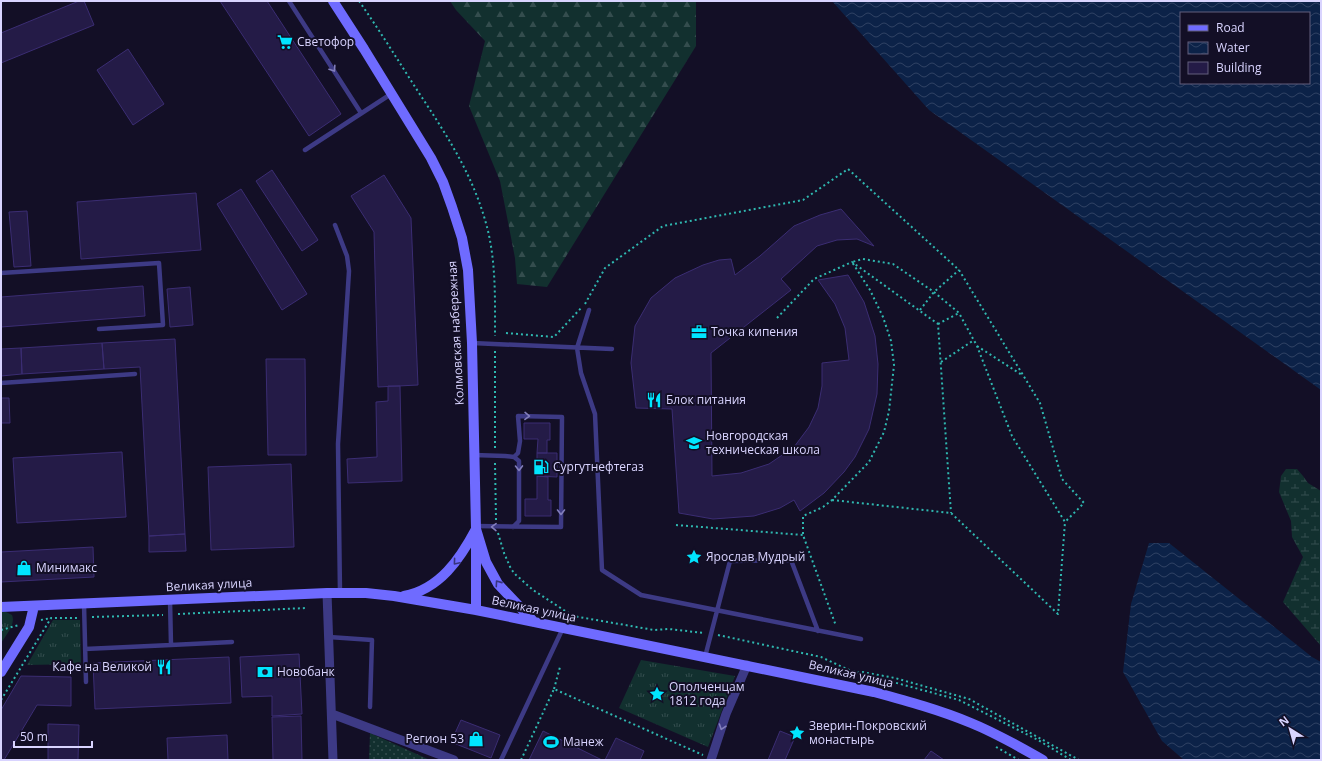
<svg xmlns="http://www.w3.org/2000/svg" width="1322" height="761" font-family="'Open Sans',sans-serif">
  <style>
    .grass { fill: url(#grass-tufts) }
    .forest { fill: url(#forest-firs) }
    .wetland { fill: url(#wetland-marsh) }
    .park { fill: url(#park-dots) }
    .water { fill: url(#water-waves); fill-rule: evenodd }
    .building { fill: #241b47; stroke: #3b2d73 }
    .lines { fill: none; stroke-linecap: round; stroke-linejoin: round }
    .path { stroke: #2fb8b0; stroke-width: 2; stroke-dasharray: 2 3; stroke-linecap: butt }
    .lane { stroke: #3d3a85; stroke-width: 4.5 }
    .street { stroke: #3d3a85; stroke-width: 9 }
    .secondary { stroke: #6f6bff; stroke-width: 10 }
    .oneway { stroke: #837fbc }
    .oneway2 { stroke: #38347d }
    .labels { text-anchor: middle; stroke-width: 4; stroke-linejoin: round; paint-order: stroke }
    .poi-label { font-size: 12px; fill: #d9d4ff; stroke: #130f26; text-anchor: start }
    .street-label { font-size: 12px; fill: #d9d4ff; stroke: #130f26 }
  </style>
  <defs>
    <pattern id="grass-tufts" width="24" height="20" patternUnits="userSpaceOnUse"><rect width="24" height="20" fill="#12302f"/><path d="M3 7l-1-3M5 7V3M7 7l1-3M15 17l-1-3M17 17v-4M19 17l1-3" fill="none" stroke="#344d4e"/></pattern>
    <pattern id="forest-firs" width="22" height="20" patternUnits="userSpaceOnUse"><rect width="22" height="20" fill="#12302f"/><path d="M5 1l3.5 6h-7zM16 11l3.5 6h-7z" fill="#344d4e"/></pattern>
    <pattern id="wetland-marsh" width="20" height="14" patternUnits="userSpaceOnUse"><rect width="20" height="14" fill="#12302f"/><path d="M1 5h8M5 5V1M11 12h8M15 12V8" fill="none" stroke="#344d4e"/></pattern>
    <pattern id="park-dots" width="8" height="8" patternUnits="userSpaceOnUse"><rect width="8" height="8" fill="#12302f"/><path d="M2 2h.1M6 6h.1" fill="none" stroke="#344d4e" stroke-width="1.8" stroke-linecap="round"/></pattern>
    <pattern id="water-waves" width="16" height="10" patternUnits="userSpaceOnUse"><rect width="16" height="10" fill="#0c2248"/><path d="M0 5q4-4 8 0t8 0" fill="none" stroke="#2f4163"/></pattern>
  </defs>
  <rect width="100%" height="100%" fill="#130f26"/>
  <path class="grass" d="M1,612H6L12,615C16,624 6,635 1,643Z
    M53,620H80L81,664L27,665Z
    M641,660L735,676L708,747L619,708Z"/>
  <path class="forest" d="M450,1H696V46L547,287L517,284L515,258L500,181L469,106L485,41L456,10Z"/>
  <path class="wetland" d="M1286,469H1297L1303,476L1308,483L1321,491V646L1283,602L1303,557L1292,537L1291,521L1279,492L1281,476Z"/>
  <path class="park" d="M370,733L430,760H369Z"/>
  <path class="water" d="M832,1H1321V390L929,110ZM1181,13H1309V83H1181Z
    M1149,543H1169L1312,657L1321,662V760H1184L1162,741L1123,672L1131,604Z"/>
  <path class="building" d="M79,1H84L94,25L1,63V33Z
    M220,1H267L341,114L309,136Z
    M128,49L164,104L133,125L97,70Z
    M272,170L318,240L302,251L256,181Z
    M384,175L411,218L418,385L378,387L374,232L351,196Z
    M241,189L307,294L282,310L217,204Z
    M196,193L201,250L81,259L77,202Z
    M841,209L874,246L857,239L837,240L817,246L781,279L791,290L711,353L712,476L741,473L769,464L794,447L809,427L818,408L822,386V363L849,360L845,328L835,304L818,280L848,275L864,302L875,336L878,364L877,394L869,429L855,457L844,472L824,493L800,511L794,500L780,508L754,516L713,519L679,513L672,409L636,408L631,363L635,326L651,298L675,278L703,265L719,260L731,259L735,275L760,256L794,226L820,215Z
    M27,211L31,266L14,267L9,212Z
    M143,286L145,316L1,327V297Z
    M190,287L193,325L170,327L167,289Z
    M175,339L185,534L149,536L140,367L104,369L102,343Z
    M102,343L104,369L22,374L21,348Z
    M21,348L22,374L1,376V349Z
    M266,359H305L306,455H268Z
    M388,386H400L402,481L348,483L347,459L377,457L376,402L388,401Z
    M1,398H9L10,423H1Z
    M524,423H550V440H547V453H537L538,439H524Z
    M122,452L126,517L17,523L13,458Z
    M537,453H557V477L537,476Z
    M291,464L294,547L211,550L208,467Z
    M537,476L548,477V500H551V516H525V499H537Z
    M185,534L186,551L149,552V536Z
    M93,547L94,577L1,582V552Z
    M299,654L302,714L272,716V696L242,697L240,657Z
    M229,657L231,703L95,709L93,663Z
    M21,676L71,677V706L37,705L4,760H1V710Z
    M301,716L302,760H273L272,717Z
    M461,720L500,735L491,758L451,742Z
    M48,724L79,725L78,760H48Z
    M543,731L602,760H529Z
    M780,731L795,737L785,760H768Z
    M227,735L228,760H168L167,738Z
    M616,738L644,751L640,760H605Z
    M931,751L944,760H924Z"/>
  <g class="lines">
    <path class="path" d="M359,1C380,31 399,62 419,93C448,137 475,178 488,231C496,265 495,301 495,336
      M585,304L605,268L663,226L803,200L848,169L959,270L1040,403L1062,479L1084,503L1065,522
      M920,310L934,292L959,270
      M777,318L814,279L852,262L938,324L951,513
      M938,324L959,313
      M506,333L554,337L582,307
      M977,346L1022,375
      M495,351V448
      M941,362L974,340
      M495,463L496,520
      M832,500L951,513L1058,614L1065,522L1012,436L977,346L959,313L934,292L893,264L863,259L852,262L870,290L883,317L891,341L894,365L889,411L884,432L869,462L832,500L823,507L803,516V535L836,626
      M676,525L803,535
      M498,533L504,553L511,569L516,575L533,590L573,616L654,630L669,629L704,633
      M178,614L306,608
      M92,617L163,615
      M41,620L51,618
      M1,630L19,625
      M718,635L821,657L849,670L959,700L1038,740L1071,760
      M862,672L895,678L969,699L1079,760
      M554,689L560,667
      M1,700L51,618H77
      M996,747L1019,760
      M521,760L554,689L703,755"/>
    <path class="lane" d="M289,1L361,113
      M305,150L391,94
      M335,225L347,256L349,271L338,444L340,593
      M1,273L159,263L163,325L99,329
      M589,310L577,348L581,373L595,414L602,570L641,595L861,639
      M472,343L612,349
      M1,383L135,374
      M474,455L505,456L514,457L519,461V521L513,527
      M475,526L561,527L562,417L518,416L520,441L518,453L514,457
      M84,604L86,682
      M329,637L372,640L370,707
      M171,645L232,642
      M85,649L171,645L170,600
      M705,657L730,561L791,560L818,631
      M501,760L563,628"/>
    <path class="street" d="M327,593L333,760
      M332,714L454,760
      M711,760L726,714L747,665"/>
    <path class="secondary" d="M333,1L364,49L431,158L443,182L452,207L462,238L468,270L472,343L476,529L486,562L498,584L534,622
      M404,596C440,589 460,559 476,529
      M1,607L327,593H366L394,596L476,610L874,692C907,701 940,710 971,723C996,733 1020,747 1043,760
      M476,610V541
      M1,672L29,627L34,606"/>
  </g>
  <defs><path id="oneway-chevron" d="M-2-3.5L2.5 0L-2 3.5" fill="none" stroke-width="1.6" stroke-linecap="round" stroke-linejoin="round"/></defs>
  <g class="oneway">
    <use href="#oneway-chevron" transform="translate(333 69) rotate(57)"/>
    <use href="#oneway-chevron" transform="translate(527 416) rotate(1)"/>
    <use href="#oneway-chevron" transform="translate(519 468) rotate(89)"/>
    <use href="#oneway-chevron" transform="translate(561 512) rotate(90)"/>
    <use href="#oneway-chevron" transform="translate(494 527) rotate(-179)"/>
    <use href="#oneway-chevron" transform="translate(722 727) rotate(109)"/>
  </g>
  <g class="oneway2">
    <use href="#oneway-chevron" transform="translate(456 562) rotate(130)"/>
    <use href="#oneway-chevron" transform="translate(498 583) rotate(-125)"/>
  </g>
  <defs>
    <symbol id="supermarket-bare" viewBox="-9 -9 18 18"><path d="M-6-5.5h2.5l.6 2H6L4.5 2H-2.5L-4.4-4H-6ZM-1.5 3.2a1.3 1.3 0 1 0 .1 0ZM3 3.2a1.3 1.3 0 1 0 .1 0Z" fill="#00e5ff" stroke="#130f26" stroke-width="2.5" paint-order="stroke"/></symbol>
    <symbol id="office-bare" viewBox="-9 -9 18 18"><path d="M-6-3h4V-5.5h4V-3h4V5H-6ZM-1-4.5V-3h2v-1.5ZM-6 0V1H6V0Z" fill="#00e5ff" stroke="#130f26" stroke-width="2.5" paint-order="stroke"/></symbol>
    <symbol id="restaurant-bare" viewBox="-9 -9 18 18"><path d="M-5-6h1v4h1v-4h1v4h1v-4h1v5L-1.5 .5V6h-2V.5L-5-1ZM5-6V6H3V1.5H1.5Q1.5-4 5-6Z" fill="#00e5ff" stroke="#130f26" stroke-width="2.5" paint-order="stroke"/></symbol>
    <symbol id="university-bare" viewBox="-9 -9 18 18"><path d="M0-5L7-2L0 1L-7-2ZM-4 1L0 2.5L4 1V4Q0 6-4 4Z" fill="#00e5ff" stroke="#130f26" stroke-width="2.5" paint-order="stroke"/></symbol>
    <symbol id="fuel-bare" viewBox="-9 -9 18 18"><path d="M-5.5-6h7V0h2V4h1.3V-2.5L3-4.5l.8-.8L6-3V5H2.5V1h-1V6h-7ZM-4.2-4.7v3.2H.2V-4.7Z" fill="#00e5ff" stroke="#130f26" stroke-width="2.5" paint-order="stroke"/></symbol>
    <symbol id="sight-bare" viewBox="-9 -9 18 18"><path d="M0-6L1.8-2.2L6-1.7L2.9 1.2L3.7 5.4L0 3.3L-3.7 5.4L-2.9 1.2L-6-1.7L-1.8-2.2Z" fill="#00e5ff" stroke="#130f26" stroke-width="2.5" paint-order="stroke"/></symbol>
    <symbol id="shop-bare" viewBox="-9 -9 18 18"><path d="M-5-2.5h2.3a2.7 3.5 0 0 1 5.4 0H5L5.5 6h-11ZM-1.5-2.5h3a1.5 2.3 0 0 0-3 0Z" fill="#00e5ff" stroke="#130f26" stroke-width="2.5" paint-order="stroke"/></symbol>
    <symbol id="bank-bare" viewBox="-9 -9 18 18"><path d="M-6-4H6V4H-6ZM0-2.3a2.3 2.3 0 1 0 0 4.6a2.3 2.3 0 1 0 0-4.6Z" fill="#00e5ff" stroke="#130f26" stroke-width="2.5" paint-order="stroke"/></symbol>
    <symbol id="stadium-bare" viewBox="-9 -9 18 18"><path d="M0-5a6.5 5 0 1 0 0 10a6.5 5 0 1 0 0-10ZM-3.5-1.8h7v3.6h-7Z" fill="#00e5ff" stroke="#130f26" stroke-width="2.5" paint-order="stroke"/></symbol>
  </defs>
  <g fill-rule="evenodd">
    <use href="#supermarket-bare" x="274" y="31" width="22" height="22"/>
    <use href="#office-bare" x="688" y="321" width="22" height="22"/>
    <use href="#restaurant-bare" x="643" y="389" width="22" height="22"/>
    <use href="#university-bare" x="683" y="432" width="22" height="22"/>
    <use href="#fuel-bare" x="530" y="456" width="22" height="22"/>
    <use href="#sight-bare" x="683" y="546" width="22" height="22"/>
    <use href="#shop-bare" x="13" y="557" width="22" height="22"/>
    <use href="#restaurant-bare" x="153" y="656" width="22" height="22"/>
    <use href="#bank-bare" x="254" y="661" width="22" height="22"/>
    <use href="#sight-bare" x="646" y="683" width="22" height="22"/>
    <use href="#sight-bare" x="786" y="722" width="22" height="22"/>
    <use href="#shop-bare" x="465" y="728" width="22" height="22"/>
    <use href="#stadium-bare" x="540" y="731" width="22" height="22"/>
  </g>
  <g class="labels">
    <g class="poi-label">
      <text x="297" y="46">Светофор</text>
      <text x="711" y="336">Точка кипения</text>
      <text x="666" y="404">Блок питания</text>
      <text x="706" y="440">Новгородская<tspan x="706" dy="14">техническая школа</tspan></text>
      <text x="553" y="471">Сургутнефтегаз</text>
      <text x="706" y="561">Ярослав Мудрый</text>
      <text x="36" y="572">Минимакс</text>
      <text x="152" y="671" text-anchor="end">Кафе на Великой</text>
      <text x="277" y="676">Новобанк</text>
      <text x="669" y="691">Ополченцам<tspan x="669" dy="14">1812 года</tspan></text>
      <text x="809" y="730">Зверин-Покровский<tspan x="809" dy="14">монастырь</tspan></text>
      <text x="464" y="743" text-anchor="end">Регион 53</text>
      <text x="563" y="746">Манеж</text>
    </g>
    <g class="street-label">
      <text transform="translate(456 333) rotate(-93)" y="4">Колмовская набережная</text>
      <text transform="translate(209 585) rotate(-3)" y="4">Великая улица</text>
      <text transform="translate(534 609) rotate(12)" y="4">Великая улица</text>
      <text transform="translate(851 674) rotate(13)" y="4">Великая улица</text>
    </g>
  </g>
  <rect width="1322" height="761" fill="none" stroke="#d9d4ff" stroke-width="4"/>
  <rect x="1180" y="12" width="130" height="72" fill="#130f26" stroke="#625e7d"/>
  <rect x="1188" y="25" width="20" height="6" fill="#6f6bff" stroke="#625e7d"/>
  <text x="1216" y="32" font-size="12" fill="#d9d4ff">Road</text>
  <rect x="1188" y="42" width="20" height="12" fill="url(#water-waves)" stroke="#625e7d"/>
  <text x="1216" y="52" font-size="12" fill="#d9d4ff">Water</text>
  <rect x="1188" y="62" width="20" height="12" fill="#241b47" stroke="#625e7d"/>
  <text x="1216" y="72" font-size="12" fill="#d9d4ff">Building</text>
  <g transform="translate(1290 729) rotate(323)" stroke="#130f26" stroke-width="3" paint-order="stroke">
  <path d="M0-3L7 15L0 10L-7 15Z" fill="#d9d4ff"/>
  <text y="-6" font-size="11" font-weight="bold" text-anchor="middle" fill="#d9d4ff">N</text>
  </g>
  <path d="M14 741v6h78v-6" fill="none" stroke="#d9d4ff" stroke-width="2"/>
  <text x="20" y="741" font-size="12" fill="#d9d4ff" stroke="#130f26" stroke-width="3" paint-order="stroke">50 m</text>
</svg>
